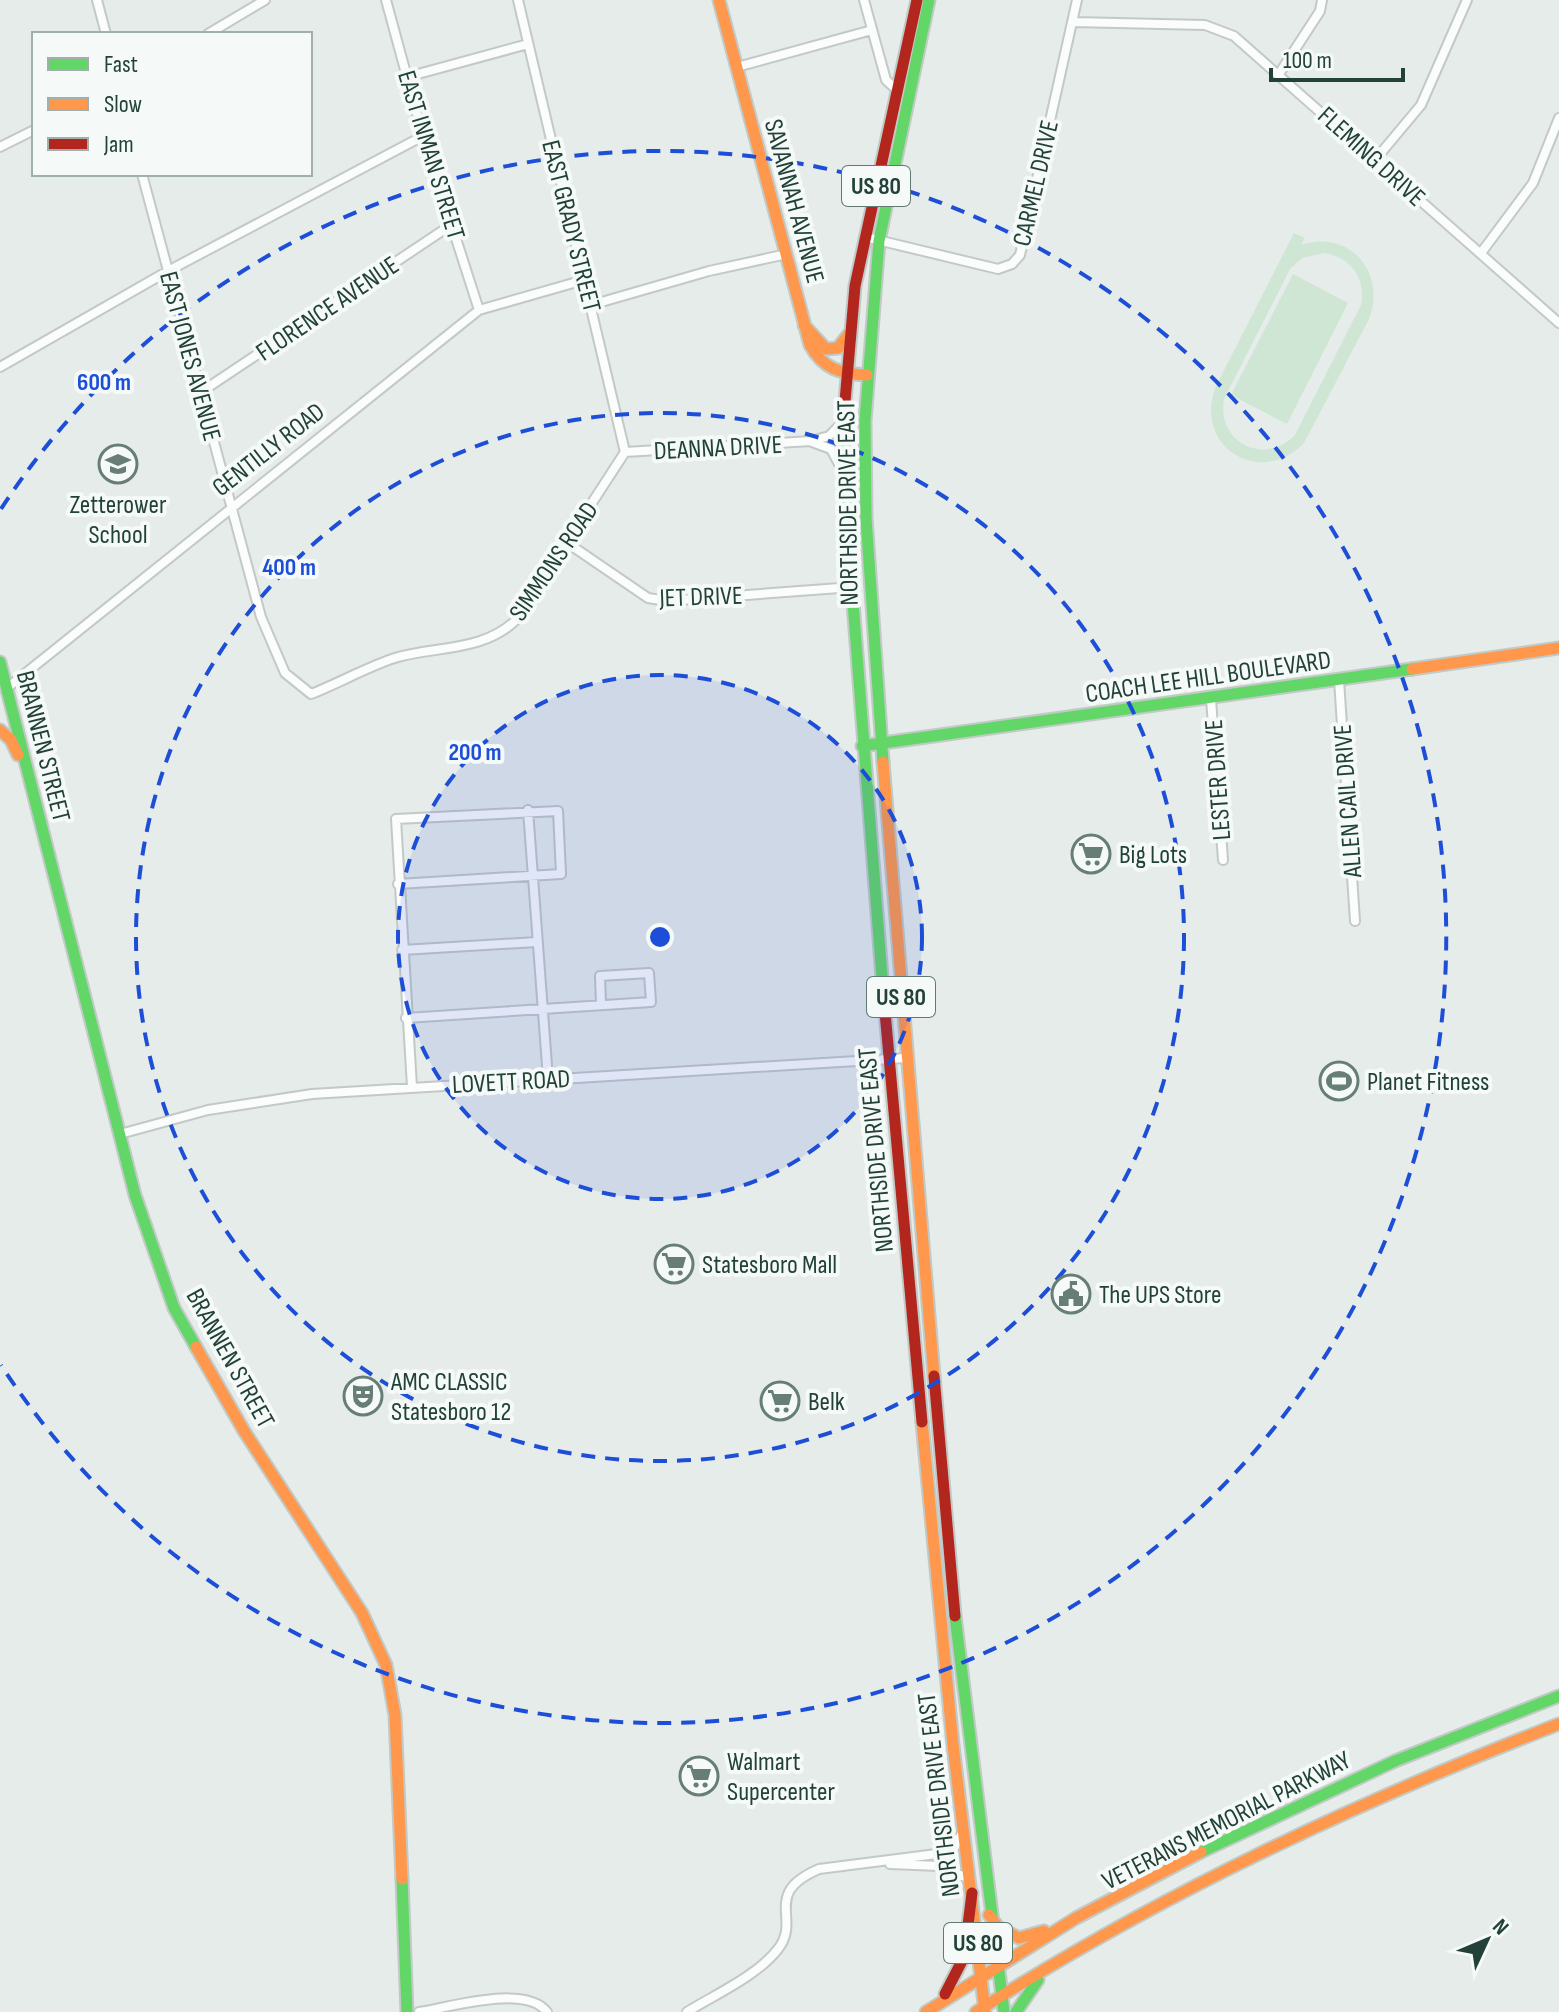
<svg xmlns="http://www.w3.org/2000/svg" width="1559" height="2012" font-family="'Sofia Sans Condensed',sans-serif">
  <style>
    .green { fill: #cfe6d5; fill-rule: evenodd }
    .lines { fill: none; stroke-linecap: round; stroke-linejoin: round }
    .street-casing { stroke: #c3c9c6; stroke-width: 12 }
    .fast-casing { stroke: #c1cac6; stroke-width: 15 }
    .slow-casing { stroke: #c1cac6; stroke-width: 15 }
    .jam-casing { stroke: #c1cac6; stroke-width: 15 }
    .street { stroke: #fbfcfc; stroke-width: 8 }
    .fast { stroke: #63d668; stroke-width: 11 }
    .slow { stroke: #ff974d; stroke-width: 11 }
    .jam { stroke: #b3261e; stroke-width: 11 }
    .ring { fill: none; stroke: #1d4ed8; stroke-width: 4; stroke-dasharray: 14 10 }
    .labels { text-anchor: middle; stroke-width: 8; stroke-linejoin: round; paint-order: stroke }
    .shield { fill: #f5faf8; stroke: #617972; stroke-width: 2 }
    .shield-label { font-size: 24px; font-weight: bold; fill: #224239 }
    .street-label { font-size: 26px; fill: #224239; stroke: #f5faf8 }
    .poi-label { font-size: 26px; fill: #224239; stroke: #f5faf8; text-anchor: start }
    .centre { fill: #1d4ed8; stroke: #f5faf8; stroke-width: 4 }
    .ring-label { font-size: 24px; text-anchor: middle; font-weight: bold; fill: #1d4ed8; stroke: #f5faf8; stroke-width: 8; stroke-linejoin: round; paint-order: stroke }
  </style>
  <rect width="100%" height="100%" fill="#e6ece9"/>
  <path class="green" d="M1294,233L1305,238L1301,245C1350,228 1387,274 1369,319L1304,443C1260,489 1192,446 1216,386ZM1325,253C1352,258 1366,279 1361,305L1295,435C1264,467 1216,442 1224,399L1290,269L1302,258Z
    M1293,274L1348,303L1287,424L1231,395Z"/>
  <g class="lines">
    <defs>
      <path id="street" d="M97,0L106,34
        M386,0L423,136L479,310
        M518,0L625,452
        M864,0L886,80L898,91
        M1073,22L1205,25L1234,36L1559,323
        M208,34L265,0
        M737,67L872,30
        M1279,74L1320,11L1322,0
        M407,77L528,44
        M0,147L34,130
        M1375,160L1421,105L1467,0
        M142,174L261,617L285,673L311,694C337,684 373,664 398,657C439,646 484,651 516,620L625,452
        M865,237L998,269L1012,264L1020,255L1077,0
        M1481,253L1533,183L1559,118
        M591,305L709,271L787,254
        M0,367L168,271L423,136
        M201,392L454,223
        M812,442L831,449L841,468
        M625,452L811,441L829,436L842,423
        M566,542L648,598L667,601L853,587
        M1339,680L1355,921
        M7,688L479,310L584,280
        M1211,699L1223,860
        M528,810L548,1079
        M398,884L561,874L558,811L396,819L412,1087
        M402,950L537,942
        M406,1018L651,1002L649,973L600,976L601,1004
        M120,1134L208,1110L312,1094L906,1058
        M890,1864L938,1866L970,1879
        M419,2012C451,2007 526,1984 547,2012
        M687,2012C716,1994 757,1976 778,1949C802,1919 761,1894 819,1869L952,1852L962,1833"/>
      <path id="fast" d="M844,413L843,474L883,990
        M0,662L135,1195L174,1308L196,1347
        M862,746L1412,669
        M883,762L866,518L865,421L879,241L929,0
        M955,1616L1004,2012
        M1201,1852L1395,1761L1559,1696
        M402,1879L407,2012
        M1016,2012L1038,1980"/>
      <path id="slow" d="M719,0L810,345C823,369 841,374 867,375
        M804,325L826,349L838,348L849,334
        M1412,669L1559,648
        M0,730L11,740L18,755
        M883,762L934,1376
        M196,1347L244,1431L362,1613L386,1665L395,1715L402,1879
        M922,1422L953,1745L985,2012
        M989,1915L998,1927L1019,1938L1044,1931
        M926,2012L1076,1918L1201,1852
        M976,2012C1160,1894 1355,1803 1559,1724"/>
      <path id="jam" d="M844,413L855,286L917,0
        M883,990L922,1422
        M934,1376L955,1616
        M945,1994L964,1957L972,1893"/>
    </defs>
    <use href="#street" class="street-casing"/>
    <use href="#fast" class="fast-casing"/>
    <use href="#slow" class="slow-casing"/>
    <use href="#jam" class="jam-casing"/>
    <use href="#street" class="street"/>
    <use href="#fast" class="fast"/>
    <use href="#slow" class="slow"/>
    <use href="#jam" class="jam"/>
  </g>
  <circle cx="660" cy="937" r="262" fill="#1d4ed8" fill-opacity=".12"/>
  <g class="ring">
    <circle cx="660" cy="937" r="262"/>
    <circle cx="660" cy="937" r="524"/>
    <path d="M1 509A786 786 0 1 1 1 1365"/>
  </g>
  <defs>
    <symbol id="school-ring" viewBox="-11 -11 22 22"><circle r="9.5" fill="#f5faf8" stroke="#677e77" stroke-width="1.5"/><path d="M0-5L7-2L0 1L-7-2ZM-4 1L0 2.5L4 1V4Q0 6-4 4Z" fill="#677e77"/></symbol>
    <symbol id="supermarket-ring" viewBox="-11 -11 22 22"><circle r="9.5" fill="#f5faf8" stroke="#677e77" stroke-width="1.5"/><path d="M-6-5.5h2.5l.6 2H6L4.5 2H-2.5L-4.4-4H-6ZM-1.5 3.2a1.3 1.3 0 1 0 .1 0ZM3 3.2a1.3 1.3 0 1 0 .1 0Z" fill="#677e77"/></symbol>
    <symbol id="stadium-ring" viewBox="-11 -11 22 22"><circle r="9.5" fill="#f5faf8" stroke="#677e77" stroke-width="1.5"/><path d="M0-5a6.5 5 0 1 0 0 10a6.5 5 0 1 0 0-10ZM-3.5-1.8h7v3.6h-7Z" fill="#677e77"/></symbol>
    <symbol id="civic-ring" viewBox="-11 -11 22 22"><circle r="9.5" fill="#f5faf8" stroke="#677e77" stroke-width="1.5"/><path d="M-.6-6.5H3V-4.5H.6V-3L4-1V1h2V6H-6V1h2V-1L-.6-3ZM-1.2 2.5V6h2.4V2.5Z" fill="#677e77"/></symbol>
    <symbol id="theatre-ring" viewBox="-11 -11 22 22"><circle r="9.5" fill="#f5faf8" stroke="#677e77" stroke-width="1.5"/><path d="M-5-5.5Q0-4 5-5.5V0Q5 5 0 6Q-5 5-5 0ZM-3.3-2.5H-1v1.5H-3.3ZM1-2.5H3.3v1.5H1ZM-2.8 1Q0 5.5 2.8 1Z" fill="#677e77"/></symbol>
  </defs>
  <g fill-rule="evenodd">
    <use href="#school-ring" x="96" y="442" width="44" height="44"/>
    <use href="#supermarket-ring" x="1069" y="832" width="44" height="44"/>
    <use href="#stadium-ring" x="1317" y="1059" width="44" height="44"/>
    <use href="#supermarket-ring" x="652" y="1242" width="44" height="44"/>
    <use href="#civic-ring" x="1049" y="1272" width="44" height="44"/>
    <use href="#theatre-ring" x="341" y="1374" width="44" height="44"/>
    <use href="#supermarket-ring" x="758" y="1379" width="44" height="44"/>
    <use href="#supermarket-ring" x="677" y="1754" width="44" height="44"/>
  </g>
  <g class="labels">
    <g class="shield">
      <rect x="842" y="166" width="68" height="40" rx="6"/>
      <rect x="867" y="977" width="68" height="40" rx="6"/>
      <rect x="944" y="1923" width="68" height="40" rx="6"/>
    </g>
    <g class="shield-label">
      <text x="876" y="194">US 80</text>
      <text x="901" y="1005">US 80</text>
      <text x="978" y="1951">US 80</text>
    </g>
    <g class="street-label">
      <text transform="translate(432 155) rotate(73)" y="9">EAST INMAN STREET</text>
      <text transform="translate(1372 156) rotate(42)" y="9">FLEMING DRIVE</text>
      <text transform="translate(1035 183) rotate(-77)" y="9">CARMEL DRIVE</text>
      <text transform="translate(795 201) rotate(75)" y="9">SAVANNAH AVENUE</text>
      <text transform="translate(572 226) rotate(76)" y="9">EAST GRADY STREET</text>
      <text transform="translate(327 308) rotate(-34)" y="9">FLORENCE AVENUE</text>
      <text transform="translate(191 356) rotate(75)" y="9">EAST JONES AVENUE</text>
      <text transform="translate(718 447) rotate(-3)" y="9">DEANNA DRIVE</text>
      <text transform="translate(268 449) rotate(-38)" y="9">GENTILLY ROAD</text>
      <text transform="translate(847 503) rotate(-91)" y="9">NORTHSIDE DRIVE EAST</text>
      <text transform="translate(553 561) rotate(-56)" y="9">SIMMONS ROAD</text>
      <text transform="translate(701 596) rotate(-2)" y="9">JET DRIVE</text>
      <text transform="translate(1208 676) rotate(-8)" y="9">COACH LEE HILL BOULEVARD</text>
      <text transform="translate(44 746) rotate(76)" y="9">BRANNEN STREET</text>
      <text transform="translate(1217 780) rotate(-94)" y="9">LESTER DRIVE</text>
      <text transform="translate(1347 801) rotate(-94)" y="9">ALLEN CAIL DRIVE</text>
      <text transform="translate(511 1081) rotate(-3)" y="9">LOVETT ROAD</text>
      <text transform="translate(875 1150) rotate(-95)" y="9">NORTHSIDE DRIVE EAST</text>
      <text transform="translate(231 1358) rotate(61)" y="9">BRANNEN STREET</text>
      <text transform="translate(938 1795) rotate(-97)" y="9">NORTHSIDE DRIVE EAST</text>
      <text transform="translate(1226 1820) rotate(-27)" y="9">VETERANS MEMORIAL PARKWAY</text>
    </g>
    <g class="poi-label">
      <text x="118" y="513" text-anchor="middle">Zetterower<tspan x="118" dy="30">School</tspan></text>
      <text x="1119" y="863">Big Lots</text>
      <text x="1367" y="1090">Planet Fitness</text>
      <text x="702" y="1273">Statesboro Mall</text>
      <text x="1099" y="1303">The UPS Store</text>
      <text x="391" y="1390">AMC CLASSIC<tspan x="391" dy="30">Statesboro 12</tspan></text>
      <text x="808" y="1410">Belk</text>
      <text x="727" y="1770">Walmart<tspan x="727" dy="30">Supercenter</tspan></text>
    </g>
  </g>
  <circle cx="660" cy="937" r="12" class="centre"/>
  <g class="ring-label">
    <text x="104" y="390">600 m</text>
    <text x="289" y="575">400 m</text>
    <text x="475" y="760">200 m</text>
  </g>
  <rect x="32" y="32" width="280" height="144" fill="#f5faf8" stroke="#a1b0ac" stroke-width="2"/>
  <rect x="48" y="58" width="40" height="12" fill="#63d668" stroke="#a1b0ac" stroke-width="2"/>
  <text x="104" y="72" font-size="24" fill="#224239">Fast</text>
  <rect x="48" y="98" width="40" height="12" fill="#ff974d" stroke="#a1b0ac" stroke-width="2"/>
  <text x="104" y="112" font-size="24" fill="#224239">Slow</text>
  <rect x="48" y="138" width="40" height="12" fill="#b3261e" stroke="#a1b0ac" stroke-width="2"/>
  <text x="104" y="152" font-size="24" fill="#224239">Jam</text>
  <g transform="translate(1487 1940) rotate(46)" stroke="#f5faf8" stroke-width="6" paint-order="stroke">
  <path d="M0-6L14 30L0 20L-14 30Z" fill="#224239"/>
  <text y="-12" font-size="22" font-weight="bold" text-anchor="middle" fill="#224239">N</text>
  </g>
  <path d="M1271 68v12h132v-12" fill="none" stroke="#224239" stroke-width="4"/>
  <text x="1283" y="68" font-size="24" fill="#224239" stroke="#f5faf8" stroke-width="6" paint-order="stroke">100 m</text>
</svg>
